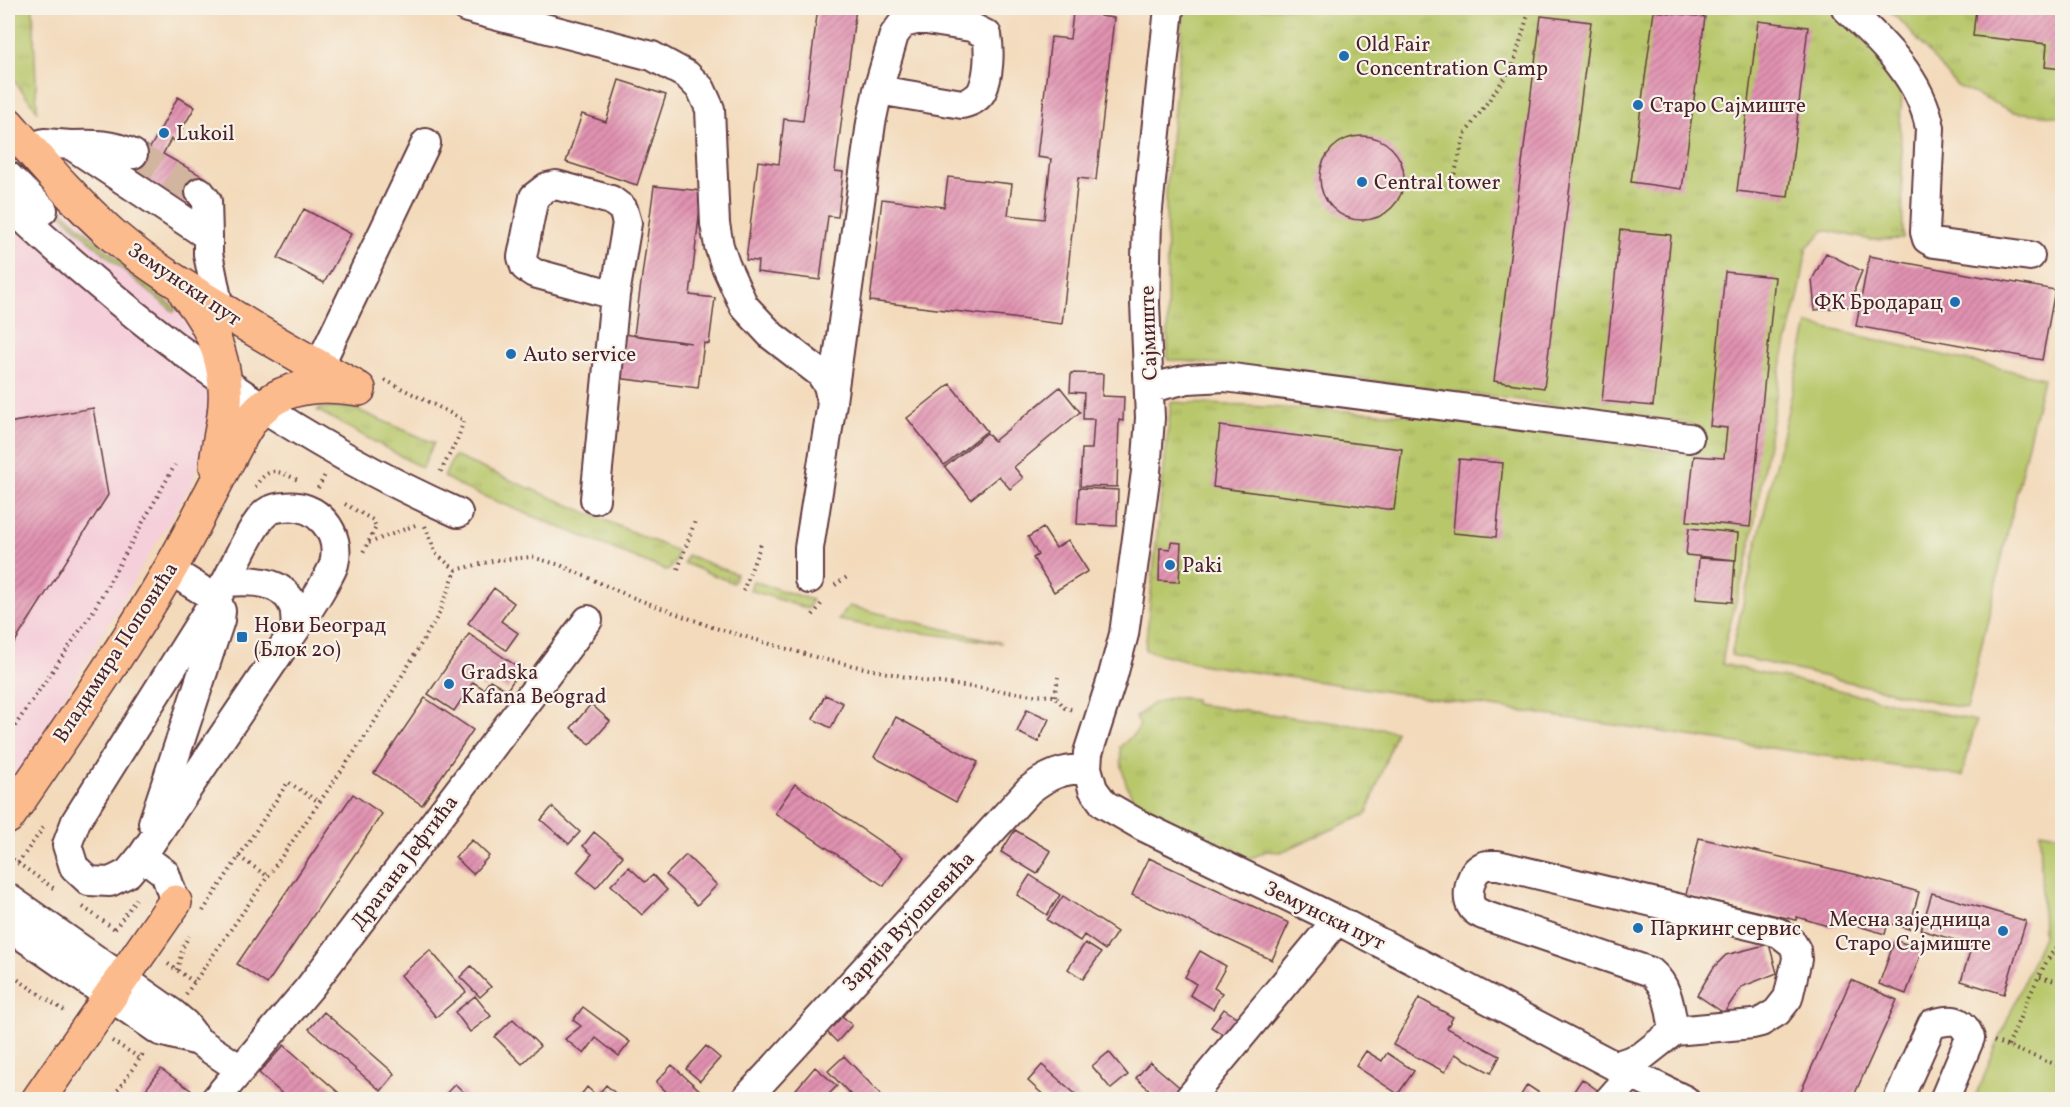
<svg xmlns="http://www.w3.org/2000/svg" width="2070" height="1107" font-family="Vollkorn,serif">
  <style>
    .built { fill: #f5cfda }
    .grass { fill: url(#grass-tufts); stroke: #81734a; stroke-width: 1.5 }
    .park { fill: #b8c76a; stroke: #81734a; stroke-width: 1.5 }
    .building { fill: url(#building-hatch) }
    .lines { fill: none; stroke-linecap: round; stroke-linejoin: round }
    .minor-tunnel { stroke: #d1b59e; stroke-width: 28; stroke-dasharray: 28 14; stroke-linecap: butt }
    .minor-casing { stroke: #633b41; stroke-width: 32 }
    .major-casing { stroke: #633b41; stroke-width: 36 }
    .path { stroke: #633b41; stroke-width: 4; stroke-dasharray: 1.5 4.5; stroke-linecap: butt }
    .minor { stroke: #fff; stroke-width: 28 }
    .major { stroke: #fbbb8d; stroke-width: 33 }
    .poi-dot { fill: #1f6fb2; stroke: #f7f3e8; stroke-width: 2 }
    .labels { text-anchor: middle; stroke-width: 4.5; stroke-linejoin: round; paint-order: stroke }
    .poi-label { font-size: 21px; fill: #4a1f2b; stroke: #f7f3e8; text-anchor: start }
    .street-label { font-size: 21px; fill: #4a1f2b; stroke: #f7f3e8 }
  </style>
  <defs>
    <pattern id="grass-tufts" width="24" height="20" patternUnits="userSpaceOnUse" patternTransform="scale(1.5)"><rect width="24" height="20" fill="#b8c76a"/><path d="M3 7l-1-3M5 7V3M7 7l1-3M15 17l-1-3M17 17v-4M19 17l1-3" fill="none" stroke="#a0aa5c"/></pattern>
    <pattern id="building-hatch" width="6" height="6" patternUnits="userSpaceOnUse" patternTransform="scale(1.5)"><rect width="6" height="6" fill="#e192b1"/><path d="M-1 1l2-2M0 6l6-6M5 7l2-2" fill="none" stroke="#b87790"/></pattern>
  </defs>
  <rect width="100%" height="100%" fill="#f7f3e8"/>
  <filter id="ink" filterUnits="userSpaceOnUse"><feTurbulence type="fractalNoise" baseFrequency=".0167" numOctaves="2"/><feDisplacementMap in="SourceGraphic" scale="12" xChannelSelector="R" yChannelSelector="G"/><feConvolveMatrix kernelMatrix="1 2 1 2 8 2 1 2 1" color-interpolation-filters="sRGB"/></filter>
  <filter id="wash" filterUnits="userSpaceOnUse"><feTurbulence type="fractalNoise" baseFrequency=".008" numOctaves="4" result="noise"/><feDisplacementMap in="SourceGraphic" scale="24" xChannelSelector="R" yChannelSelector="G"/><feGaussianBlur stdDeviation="1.35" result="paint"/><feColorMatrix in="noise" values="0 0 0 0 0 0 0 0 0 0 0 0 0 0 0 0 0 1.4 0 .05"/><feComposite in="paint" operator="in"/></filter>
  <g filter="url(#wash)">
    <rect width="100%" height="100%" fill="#f3dabb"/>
    <path class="built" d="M8,146L67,210L183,313L210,352L214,382L201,459L191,485L8,792Z"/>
    <path class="grass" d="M8,8H33L37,110L8,73Z
      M1184,8H1697C1712,10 1728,13 1743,8H1833L1886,63L1902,96L1900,123L1902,162L1903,239L1871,240L1825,230L1807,247L1800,289L1781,367L1749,554L1727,635L1722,664L1976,721L1962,776L1205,665L1145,650L1171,402L1421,415L1685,454L1696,451L1700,443L1701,430L1690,424C1516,400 1343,373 1168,360L1166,191Z
      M1886,8H2062V117L2014,112L1957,86L1904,24Z
      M8,149L69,217L176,309L174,312C116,265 60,216 8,162Z
      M321,408H353L434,443L422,468L317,410Z
      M454,456L677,551L676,561L668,571L466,489L444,477Z
      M687,555L736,574L733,583L684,563Z
      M753,581L812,600L808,609L750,590Z
      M849,606L1002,643L875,627L838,620Z
      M1172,697L1195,699V704L1396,731L1367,814L1281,852L1266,851L1250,859C1225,848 1152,822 1137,804C1124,787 1121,767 1120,747L1136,732L1140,724L1136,717L1152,704Z"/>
    <path class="park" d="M1808,324L2043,378L1967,709L1731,655Z
      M2040,831L2062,835V1099H1974L2043,936Z"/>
    <g id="blocks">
      <path class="building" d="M818,8H856L835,171L843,172L838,217L828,216L820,280L757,272L758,261L746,260L758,161L779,164L784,119L803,121Z
        M1044,8H1101L1100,16L1114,18L1096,180L1078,178L1062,324L870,301L882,199L944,207L948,177L1012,184L1008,215L1044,219L1051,159L1037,157L1051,37L1070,39L1073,13Z
        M1976,8H2023L2062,12V69L2045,67L2047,44L1973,36Z
        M1654,11L1705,17L1682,189L1631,182Z
        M1541,16L1591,22L1544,388L1494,381Z
        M1758,21L1808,27L1788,197L1737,191Z
        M619,80L666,95L637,185L566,162L582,114L606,122Z
        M178,97L195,107L175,141L171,139L163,154L207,179L191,207L124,169L140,142L150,148Z
        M1320 178a42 42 0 1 1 84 0a42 42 0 1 1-84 0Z
        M654,186L702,191L690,295L715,298L709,344L704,343L698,388L617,378L623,334L691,343L634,335Z
        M304,209L351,234L324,283L278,258Z
        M1620,230L1671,235L1653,406L1602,401Z
        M1826,253L1862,271L1855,288V306L1815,310L1812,280Z
        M1869,256L2055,290L2042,360L1856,326Z
        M1725,272L1775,277L1750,527L1687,521L1694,456L1724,458L1727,428L1710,426Z
        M1071,373L1103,374L1102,396L1124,397L1123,421L1119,420L1117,487L1080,486L1082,449H1092L1094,419H1083L1084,393L1070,392Z
        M950,384L987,431L944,465L907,418Z
        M1060,387L1080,412L1014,467L1023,478L1010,489L999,476L971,499L945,467L987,433L994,441Z
        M93,408L108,495L8,653V423Z
        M1220,426L1402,449L1394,510L1213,487Z
        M1459,459L1503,463L1496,537L1453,533Z
        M1079,488L1118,490L1117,526L1077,524Z
        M1043,528L1056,548L1068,540L1088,571L1054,592L1033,558L1038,555L1028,537Z
        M1689,528L1738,533L1736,560L1686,555Z
        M1171,542L1181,543L1179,582L1159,581L1160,548L1170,549Z
        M1699,558L1735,560L1732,602L1696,599Z
        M494,588L514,603L501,621L518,633L506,650L468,623Z
        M469,634L521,669L507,690L490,680L484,689L473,682L454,711L428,694Z
        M825,695L843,703L831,728L813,719Z
        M425,698L473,730L422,805L374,773Z
        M591,704L610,721L590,744L571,728Z
        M1027,709L1049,719L1038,742L1017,732Z
        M896,717L978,762L956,802L874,757Z
        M795,784L903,857L884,886L775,813Z
        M353,794L382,814L267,984L237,964Z
        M552,807L580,832L569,844L541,820Z
        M1015,830L1051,851L1037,874L1001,852Z
        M594,832L623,856L596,888L577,872L592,854L583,846Z
        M1699,838L1858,875L1919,892L1909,929L1888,923L1885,934L1845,922L1831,927L1797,917L1796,920L1686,895Z
        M472,840L489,856L473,874L455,857Z
        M686,855L717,885L697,905L666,875Z
        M1149,858L1289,923L1272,960L1132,895Z
        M629,867L645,882L653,875L667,890L642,915L611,885Z
        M1030,875L1060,895L1047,915L1017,895Z
        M1932,893L2026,921L2004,994L1961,981L1972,945L1921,930Z
        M1063,896L1117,932L1105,950L1084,935L1080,941L1047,920Z
        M1895,940L1922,950L1906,994L1879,984Z
        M1085,943L1101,953L1083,979L1068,969Z
        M1769,944L1777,973L1741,987L1724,1013L1697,995L1714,967L1726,955Z
        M430,950L466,992L436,1017L401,975Z
        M1200,951L1226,966L1214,988L1222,993L1213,1009L1190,995L1196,984L1185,977Z
        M471,966L491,987L480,997L460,977Z
        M1851,980L1897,1000L1852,1100H1797Z
        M475,996L491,1016L470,1032L455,1012Z
        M1419,998L1453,1017L1447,1028L1500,1056L1491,1073L1455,1054L1445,1072L1393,1045Z
        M583,1007L630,1042L619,1056L596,1038L584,1054L565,1039L581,1026L573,1020Z
        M1224,1009L1242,1021L1230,1039L1211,1027Z
        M324,1012L395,1074L381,1091L309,1029Z
        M840,1014L852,1025L837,1042L825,1030Z
        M513,1019L540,1046L522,1064L495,1037Z
        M284,1045L347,1100H289L259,1073Z
        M706,1046L720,1058L700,1081L686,1069Z
        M1366,1051L1382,1061L1387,1053L1414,1071L1398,1094L1356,1066Z
        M1109,1052L1128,1075L1111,1089L1092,1066Z
        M844,1056L886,1100H856L828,1071Z
        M1150,1062L1183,1090L1175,1100H1161L1136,1078Z
        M672,1065L705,1095L701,1100H675L656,1082Z
        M1042,1065L1080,1098L1079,1100H1049L1028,1081Z
        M815,1067L837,1086L827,1096L831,1100H799L792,1094Z
        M161,1069L192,1091L186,1100H138Z
        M1582,1079L1600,1092L1595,1100H1568Z
        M455,1084L472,1100H440Z
        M606,1085L623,1100H577L587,1087L597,1096Z
        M1527,1085L1550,1100H1518Z"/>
    </g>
  </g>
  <g filter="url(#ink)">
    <use href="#blocks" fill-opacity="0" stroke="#633b41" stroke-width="1.5"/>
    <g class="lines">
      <path class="minor-tunnel" d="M133,154L200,192"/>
      <defs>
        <path id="minor" d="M467,8L652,56L687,75L701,89L710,109L715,224L719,246L725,264L744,306L772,336L820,373L828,385L832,403L809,548V579
          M1169,8L1147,218L1145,303L1150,418L1146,472L1124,634L1112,679L1088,753L1087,768L1093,789L1104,804L1142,826L1337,920L1615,1066L1685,1100
          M1846,8C1882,42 1921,78 1930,128L1925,232L1927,239L1934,243L2030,256
          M71,145C94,144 112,144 133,154
          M28,148L44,143L71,145L208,236V254L219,308
          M8,176L43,210
          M200,192L207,201L208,236
          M8,203C33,230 63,254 92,279C202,374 325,454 458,513
          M319,366L426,143
          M1150,388L1188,379L1225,377L1689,438
          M832,401L871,123L878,90L962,104C970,102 978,99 982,91C989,76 990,51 987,35L971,27L920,19L903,23L894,35L878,90
          M595,499L615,295L534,273L525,267L522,257L534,197L547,187L556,185L611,200L623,209L627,223L615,295
          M226,582C235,565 253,522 267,512C271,509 279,507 284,507C317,502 342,533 334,564C332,571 327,578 324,584C311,608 295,630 279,653C234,720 188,788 142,856L128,873L110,882L89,881L74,867L67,845L76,821L226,582C249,580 282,579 293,605C296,611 295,621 296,628
          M153,823L220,620L221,611L216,599L170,570
          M142,856L165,873L175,902
          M8,898L172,1013L185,1024L198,1041L240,1069
          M8,926L160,1031L198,1041
          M1615,1066L1641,1057L1674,1031L1753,1024L1761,1022L1777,1012L1788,998L1797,959L1796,950L1792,943L1779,933L1769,930L1498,865C1492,865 1485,864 1480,868C1470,874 1465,898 1472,907C1474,911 1479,913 1483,915L1651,972C1669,987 1670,1009 1674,1031
          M215,1100L310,987L588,620
          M745,1100L1029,790C1049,774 1062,770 1087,768
          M1188,1100L1337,920
          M1609,1100L1632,1074
          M1898,1100L1932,1024C1951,1019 1962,1017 1970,1038L1944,1100"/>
        <path id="major" d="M8,124C42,163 76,203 115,237C148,265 184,287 221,309C264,336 308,361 352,385
          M186,294C215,328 230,370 224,415C222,432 217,449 216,466
          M8,817C63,736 120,656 169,571C191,533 210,493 231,455C240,438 249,419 264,406C289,384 328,384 359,389
          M38,1100L175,902"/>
      </defs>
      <use href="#minor" class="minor-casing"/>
      <use href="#major" class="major-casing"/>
      <path class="path" d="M1453,180L1465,134L1513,66L1530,8
        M385,380L464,420L458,438L439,475
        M255,487C269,465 278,471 298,480
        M318,488L326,473
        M345,504L373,520L376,527L362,554
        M369,543L418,524
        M678,569L695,521
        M456,570L496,560L532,557L560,565L629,596L712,627L822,659L925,681L1033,695L1055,696L1065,708L1075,710
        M835,585L850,575
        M743,591L761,544
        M813,615L822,603
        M1055,696L1058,677
        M8,736L92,613L175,465
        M8,856L56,890
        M239,857L269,877
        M18,863L44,827
        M83,907L116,930
        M203,911L288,782L319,802
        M115,929L136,899
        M168,964L194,982
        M177,970L183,947L189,936
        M8,973L66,1012
        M2040,977L2062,983
        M186,994L369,731L439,614L456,570L436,554L425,526
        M112,1041L140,1058
        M1994,1041L2062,1067
        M2008,1046C2019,1021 2044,956 2062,941
        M111,1100L145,1051
        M2056,1100L2062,1084"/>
      <use href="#minor" class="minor"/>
      <use href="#major" class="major"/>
    </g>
  </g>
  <g class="poi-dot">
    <circle cx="1344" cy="56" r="6"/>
    <circle cx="1638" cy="105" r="6"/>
    <circle cx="164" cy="133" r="6"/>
    <circle cx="1362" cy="182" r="6"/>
    <circle cx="1955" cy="302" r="6"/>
    <circle cx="511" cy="354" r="6"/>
    <circle cx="1170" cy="565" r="6"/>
    <rect x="236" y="631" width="12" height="12" rx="3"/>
    <circle cx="449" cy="684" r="6"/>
    <circle cx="1638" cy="928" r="6"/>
    <circle cx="2003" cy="931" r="6"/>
  </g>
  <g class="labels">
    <g class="poi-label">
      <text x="1356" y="51">Old Fair<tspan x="1356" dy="24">Concentration Camp</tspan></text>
      <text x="1650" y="112">Старо Сајмиште</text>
      <text x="176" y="140">Lukoil</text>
      <text x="1374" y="189">Central tower</text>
      <text x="1943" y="309" text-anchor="end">ФК Бродарац</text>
      <text x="523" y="361">Auto service</text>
      <text x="1182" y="572">Paki</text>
      <text x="254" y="632">Нови Београд<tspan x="254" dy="24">(Блок 20)</tspan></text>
      <text x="461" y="679">Gradska<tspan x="461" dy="24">Kafana Beograd</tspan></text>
      <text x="1991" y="926" text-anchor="end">Месна заједница<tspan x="1991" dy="24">Старо Сајмиште</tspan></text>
      <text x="1650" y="935">Паркинг сервис</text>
    </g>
    <g class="street-label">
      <text transform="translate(185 284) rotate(34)" y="7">Земунски пут</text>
      <text transform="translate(1148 333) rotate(-92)" y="7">Сајмиште</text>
      <text transform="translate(115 652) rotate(-57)" y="7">Владимира Поповића</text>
      <text transform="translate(404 862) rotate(-53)" y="7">Драгана Јефтића</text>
      <text transform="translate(1325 915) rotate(26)" y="7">Земунски пут</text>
      <text transform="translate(908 921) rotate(-47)" y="7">Зарија Вујошевића</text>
    </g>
  </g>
  <rect width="2070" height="1107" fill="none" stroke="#f7f3e8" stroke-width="30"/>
</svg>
